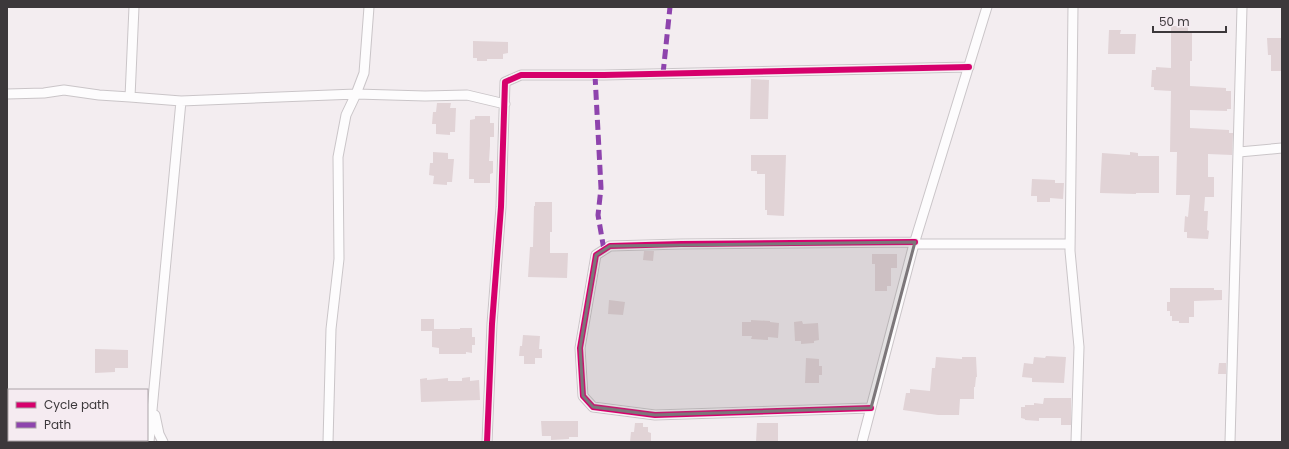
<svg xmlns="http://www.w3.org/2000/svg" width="1289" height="449" font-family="Poppins,sans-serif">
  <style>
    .building { fill: #e1d3d6 }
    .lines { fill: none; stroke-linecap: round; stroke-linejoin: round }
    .minor-casing { stroke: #cac5c8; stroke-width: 11 }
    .minor { stroke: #fdfcfd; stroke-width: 9 }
    .quiet { stroke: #8e44ad; stroke-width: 5; stroke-dasharray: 10 5; stroke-linecap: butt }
    .cycleway-casing { stroke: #f5ebf1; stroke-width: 8 }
    .cycleway { stroke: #d6006c; stroke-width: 6 }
    .marked { fill: #7c777a; fill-opacity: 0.2; stroke: #7c777a; stroke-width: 3; stroke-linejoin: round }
  </style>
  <rect width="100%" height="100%" fill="#f3edf0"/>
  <path class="building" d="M1171,26H1188V32H1192V61H1190V86L1226,88V91H1231V109H1227V111L1190,110V128L1229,130V133H1233L1232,155L1208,154V177H1214V197H1205L1204,211H1208L1207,230L1209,231L1208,239L1187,238V232H1184L1185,216L1188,217L1190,195H1176L1177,152H1170L1171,91L1154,90V87H1151L1152,70H1156V67L1171,68Z
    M1109,30H1121L1120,34H1136L1135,54H1108Z
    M1267,38H1282V71H1271V55H1268Z
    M473,41L508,42V53L503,54V59H487V61H477V58H473Z
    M751,79L769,80L768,119H750Z
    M437,103H451L450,108H456L455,132H450V135L436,134V124H432L433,112H436Z
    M475,116H490V123H494V137H490V146L489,161H493V173L490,174V183H474V179H469L470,120L475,119Z
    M433,152L448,153V159H454L452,182H447V185L433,184L434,176L429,175L430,163H433Z
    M1130,152L1138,153V156H1159V193H1136V194L1100,193L1102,153L1130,155Z
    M751,155H786L784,216L767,215V210H765V174H757V171H751Z
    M1032,179L1055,180V183H1064L1063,199L1050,198V202H1037V196H1031Z
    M535,202H552V232H550V253H568L567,278L528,277L530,247H533L534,206H535Z
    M644,251H654L653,261L643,260Z
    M872,254H897V268H891V286H887V291H875V264H872Z
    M1170,288H1214V290H1222V300L1194,301V317H1189V323H1179V321H1172V316H1170V311H1167V302H1170Z
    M609,300L625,302L623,315L608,314Z
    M421,319H434V329H460V328H472V337H475V345H472V353L466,352V354H439V348L432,347V331H421Z
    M751,320L770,321V322L779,323L778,338L768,337V340L751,339L752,336H742V322H751Z
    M802,321L803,324L818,323L819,340L814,341V343L801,344V341H795L794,322Z
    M523,335L540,336L539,349H542V358H535V364H524V356H519L520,346H522Z
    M95,349L128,350V368H115V372L95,373Z
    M1046,356L1066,357L1064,383L1032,382V378L1022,377L1024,363L1033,364L1034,357L1045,358Z
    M936,357L962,359V357H976L977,377H976L975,387H974V399H960L959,415H938L903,410L906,393H910V389L930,391L932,368H935Z
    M806,358L819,359V366H822V375H819V383H805Z
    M1219,363H1226V374H1218Z
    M470,377V381L479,380L480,400L421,402L420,379L427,378V380L448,378V381H462V378Z
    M1044,398H1071V425H1061V418H1039V421L1025,420V419L1021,418V407H1025V405H1034V403L1043,404Z
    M541,421H578V437H569V439L551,440V436H542Z
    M635,423H643V427H648V432L651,433V442H630L631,432H634Z
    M757,423H778V442H756Z"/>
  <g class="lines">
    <defs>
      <path id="minor" d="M134,7L130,97L181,101L149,442
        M369,7L364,73L356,94L425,96L467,95L505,104
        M1073,7L1070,251L1079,347L1076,442
        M7,94L44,93L64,90L99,95L130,97
        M181,101L356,94L346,115L338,157L339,259L331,329L328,442
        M1239,152L1282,148
        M914,244H1070
        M7,404H9
        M871,408L655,415L593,407L583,396L580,348L596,255L610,246L681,244L915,242
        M155,415L159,434L163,442
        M487,442L492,324L501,207L505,82L521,75H604L969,67
        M862,442L914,244L987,7
        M1230,442L1242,7"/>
    </defs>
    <use href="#minor" class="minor-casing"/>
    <use href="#minor" class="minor"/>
    <path class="quiet" d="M663,74L670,7
      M595,75L601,188L598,215L604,250"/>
    <defs>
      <path id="cycleway" d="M871,408L655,415L593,407L583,396L580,348L596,255L610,246L681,244L915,242
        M487,442L492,324L501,207L505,82L521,75H604L969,67"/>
    </defs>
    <use href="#cycleway" class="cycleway-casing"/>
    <use href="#cycleway" class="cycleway"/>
  </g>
  <path class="marked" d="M915,242L871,408L655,415L593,407L583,396L580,348L596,255L610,246Z"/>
  <rect width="1289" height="449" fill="none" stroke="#3c383b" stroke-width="16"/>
  <rect x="8" y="389" width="140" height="52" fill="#f5ebf1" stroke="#aba3a8"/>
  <rect x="16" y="402" width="20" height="6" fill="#d6006c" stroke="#aba3a8"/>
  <text x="44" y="409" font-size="12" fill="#3c383b">Cycle path</text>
  <rect x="16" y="422" width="20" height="6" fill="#8e44ad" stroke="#aba3a8"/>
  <text x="44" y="429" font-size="12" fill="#3c383b">Path</text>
  <path d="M1153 26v6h73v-6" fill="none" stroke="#3c383b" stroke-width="2"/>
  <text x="1159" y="26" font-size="12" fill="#3c383b" stroke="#f5ebf1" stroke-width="3" paint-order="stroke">50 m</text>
</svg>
